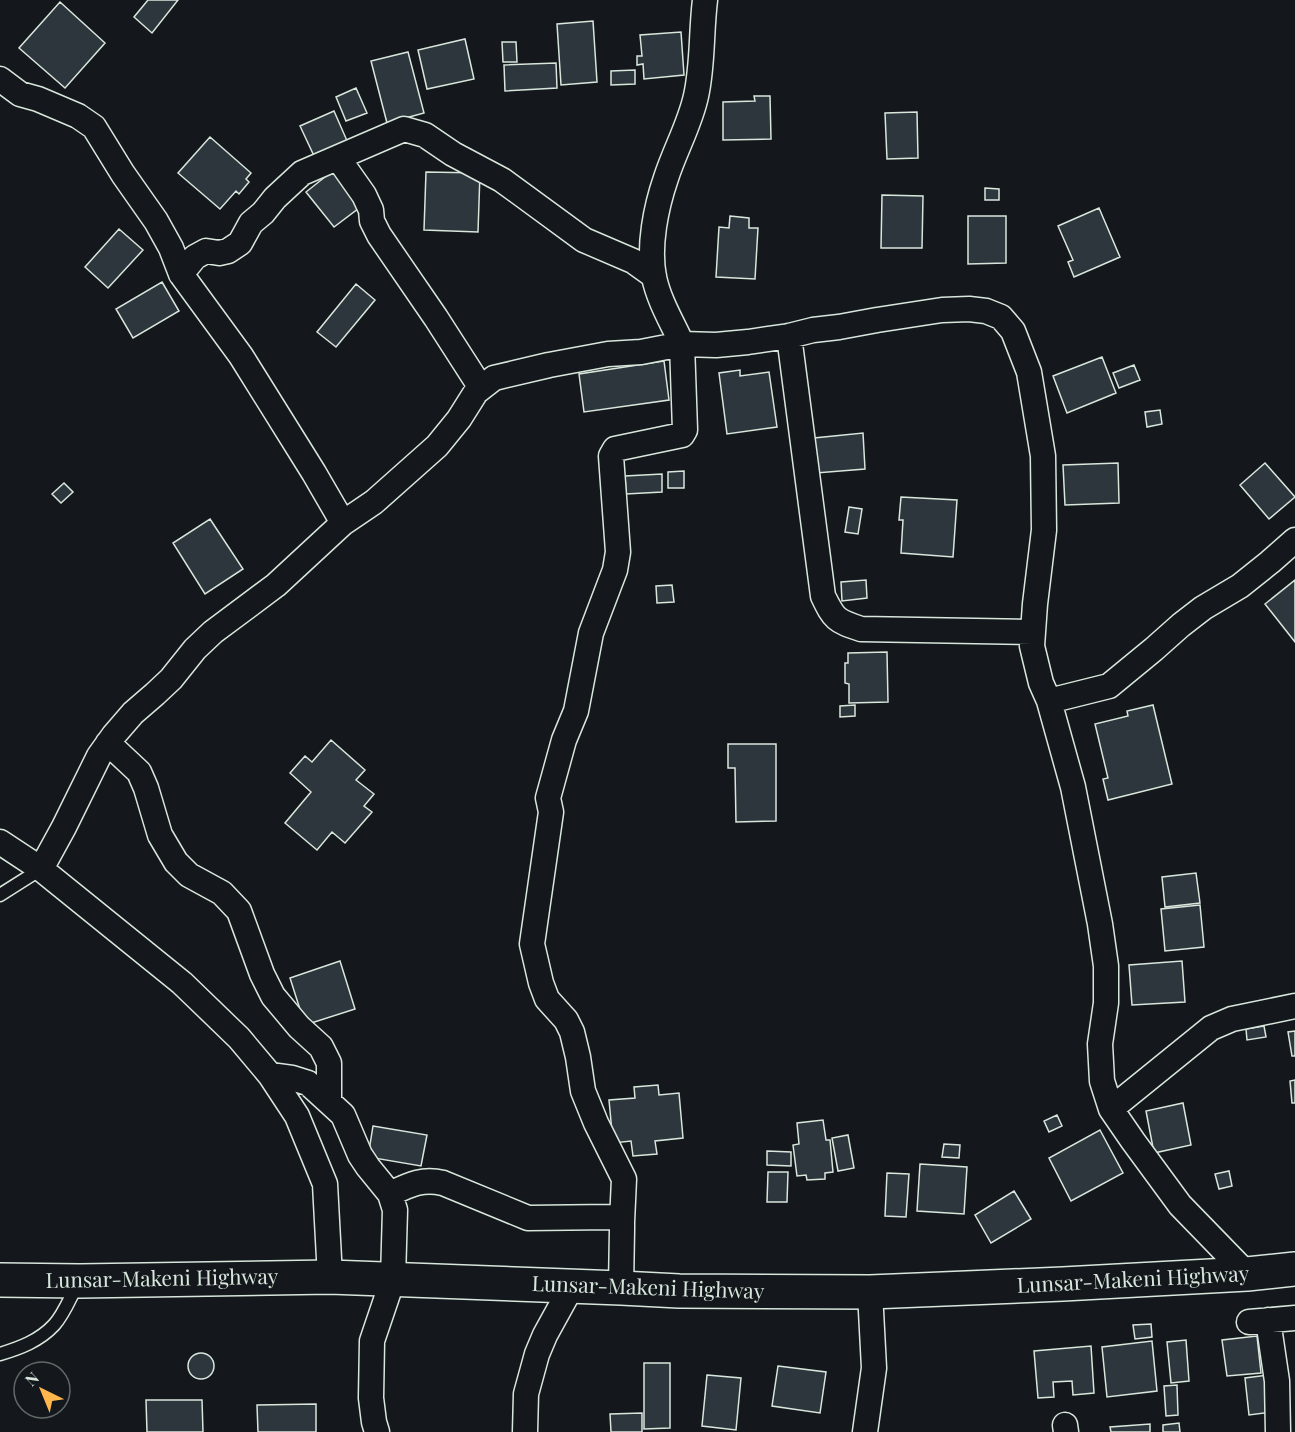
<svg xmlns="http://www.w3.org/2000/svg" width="1295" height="1432" font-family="'Playfair Display',serif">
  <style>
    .building { fill: #2c363c; stroke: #d8e6dc; stroke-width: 1.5 }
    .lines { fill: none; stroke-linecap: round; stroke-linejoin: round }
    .lane-casing { stroke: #d8e6dc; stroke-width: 15 }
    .street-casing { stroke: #d8e6dc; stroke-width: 27 }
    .primary-casing { stroke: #d8e6dc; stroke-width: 36 }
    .lane { stroke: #14181c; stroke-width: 12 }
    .street { stroke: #14181c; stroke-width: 24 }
    .primary { stroke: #14181c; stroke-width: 33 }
    .labels { text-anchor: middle; stroke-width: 4.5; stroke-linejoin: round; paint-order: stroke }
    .street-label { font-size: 21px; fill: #d8e6dc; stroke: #14181c }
  </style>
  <rect width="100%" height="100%" fill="#14181c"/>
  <path class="building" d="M148,0H178L152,33L134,17Z
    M60,2L105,43L65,88L19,48Z
    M593,21L597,82L561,85L557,24Z
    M681,32L684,75L644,79L643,64L637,65V56H642L640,35Z
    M465,39L474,79L427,89L418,50Z
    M502,42H516L517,62H503Z
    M408,52L424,113L387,123L371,61Z
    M556,63L557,88L505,91L504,65Z
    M635,70V84L611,85V71Z
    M356,88L367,113L346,121L336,97Z
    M754,96H770L771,139L723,140V102L755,101Z
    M334,111L348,143L315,158L300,126Z
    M917,112L918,158L887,159L885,113Z
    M210,137L251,173L246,179L249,182L239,194L236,191L220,209L178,173Z
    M335,169L363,205L334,227L306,192Z
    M426,172L480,173L478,232L424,230Z
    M985,188L999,189V200H985Z
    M882,195L923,196L922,248H881Z
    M1099,208L1120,257L1074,277L1068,262L1073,260L1058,226Z
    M730,216L749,218V228H758L755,279L716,277L719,227L729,228Z
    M968,216H1006V263L968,264Z
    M119,229L143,250L108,288L85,267Z
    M162,282L179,311L133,338L116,309Z
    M356,284L375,300L336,347L317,332Z
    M1102,357L1116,393L1067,413L1053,376Z
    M664,361L669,400L584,412L579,374Z
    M1134,365L1140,380L1119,388L1113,373Z
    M740,370V376L769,372L777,427L727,434L719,373Z
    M1160,410L1162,424L1147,427L1145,412Z
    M863,433L865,469L816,473L814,438Z
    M1118,463L1119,503L1065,505L1063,465Z
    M1265,463L1295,497L1269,519L1240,485Z
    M684,471V488H668V472Z
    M662,474V492L626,494L625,476Z
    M64,483L73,492L61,503L52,494Z
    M901,497L957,500L953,557L901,553L903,520H899Z
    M849,507L862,509L858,534L845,532Z
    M210,519L243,569L205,594L173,543Z
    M866,580L867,598L842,601L841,582Z
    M1295,580V642L1265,604Z
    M672,585L674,602L657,603L656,586Z
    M887,652L888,702L849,703V684L845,683V663H848V653Z
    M855,705V716L840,717V706Z
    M1153,705L1172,784L1108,800L1103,779L1108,778L1095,724L1128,716L1127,711Z
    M331,740L365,770L356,780L374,794L364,806L372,812L345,843L332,832L317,850L285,823L311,792L290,773L305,756L312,762Z
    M728,744H776V821L736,822L735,768H728Z
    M1196,873L1200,903L1165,907L1162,877Z
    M1200,905L1204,947L1165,951L1161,909Z
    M340,961L355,1009L305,1025L290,978Z
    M1182,961L1185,1002L1132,1005L1129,965Z
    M1264,1026L1266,1037L1247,1040L1246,1029Z
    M1295,1031V1056H1292L1288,1032Z
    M1295,1080V1103H1292L1290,1081Z
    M658,1085L659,1095L679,1093L683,1138L655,1141L657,1154L633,1156L631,1141L613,1143L609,1100L635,1098L634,1087Z
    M1183,1103L1191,1145L1154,1153L1146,1111Z
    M1057,1115L1062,1126L1049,1132L1044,1121Z
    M823,1120L826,1140H830L833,1172L825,1173V1179L807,1180L806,1175L797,1176L793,1145L799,1144L797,1123Z
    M373,1126L427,1135L421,1166L368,1157Z
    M1100,1130L1123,1173L1071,1201L1049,1158Z
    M848,1135L854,1168L838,1171L832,1138Z
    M944,1144L960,1145L959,1158L942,1157Z
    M767,1151L791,1152V1166L767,1165Z
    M920,1164L967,1167L964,1214L917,1211Z
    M1229,1171L1232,1186L1219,1189L1215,1174Z
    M768,1172H788L787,1202H767Z
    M887,1173L909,1174L906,1217L885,1216Z
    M1014,1191L1031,1219L991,1243L975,1215Z
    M1151,1324L1152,1337L1135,1339L1133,1325Z
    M1257,1336L1261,1373L1227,1376L1222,1340Z
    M1186,1340L1189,1381L1171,1383L1167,1342Z
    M1152,1341L1157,1391L1107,1397L1102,1347Z
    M1091,1346L1094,1393L1073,1395L1072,1381L1053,1382L1054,1397L1038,1398L1034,1351Z
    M188 1366a13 13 0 1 1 26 0a13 13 0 1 1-26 0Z
    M644,1363H670V1428L644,1429Z
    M778,1366L826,1372L820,1413L772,1406Z
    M707,1375L741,1378L736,1430L702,1426Z
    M1268,1375L1272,1412L1249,1415L1245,1378Z
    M1177,1385L1178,1415L1166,1416L1164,1386Z
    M146,1400H202L203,1432H147Z
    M316,1404V1432H258L257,1405Z
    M642,1413V1432H611L610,1414Z
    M1179,1423L1180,1432H1163V1425Z
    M1150,1424V1432H1111L1110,1427Z"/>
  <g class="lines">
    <defs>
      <path id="lane" d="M0,895L41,869
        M0,1354C20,1348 39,1341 54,1325C64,1314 70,1298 77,1285"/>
      <path id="street" d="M705,0C701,32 703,65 696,96C690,124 675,150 666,178C656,207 648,246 654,277C659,301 672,322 682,344L716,345L748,342L789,336L813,330L839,327L877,320L942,310L969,309L986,311L1001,317L1013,331L1029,372L1043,456L1044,530L1035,604L1032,646L1041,683L1049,701L1073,787L1100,924L1106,966V1003L1100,1044L1102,1081L1111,1109L1133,1141L1180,1205L1247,1274
        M0,79L20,94L38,99L78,116L94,127L123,174L156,221L171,248L181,274L241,356L314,473L343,523L276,585L213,632L195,649L171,679L155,694L133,713L114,735L99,756L64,827L41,869
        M338,158L364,195L371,210L372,221L379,235L436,318L481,388
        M181,274L195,257L206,251L219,253L228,251L240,243L251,223L263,213L275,198L302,173L404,129L425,135L453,154L502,180L584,240L633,261L654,276
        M789,336L823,596C834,619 836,621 861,629L1033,632
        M343,523L374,502L437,446L459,419L476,392L494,378L549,365L608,354L641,352L682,344L685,430L682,435L615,449L611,456L618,552L615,570L591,633L576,711L564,740L548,798L551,812L532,944L541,983L547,999L566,1020L572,1032L578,1057L583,1091L596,1123L624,1179L622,1222
        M1049,701L1109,686L1154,649L1181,625L1203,608L1240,586L1270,562L1295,540
        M108,743L139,772L146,788L160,835L176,862L189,875L222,893L239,911L262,974L273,996L299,1027L321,1047L329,1063V1101
        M0,842L41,869L182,983L239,1038L270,1075L297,1116L325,1184L330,1277
        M270,1075L292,1078L308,1083L343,1115L360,1155L368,1167L390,1194L395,1210L393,1279L372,1341L371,1398L374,1422L377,1432
        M1111,1109L1211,1028L1232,1019L1295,1006
        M390,1194C409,1185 422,1178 443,1183L528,1218L611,1217L618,1219L622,1222V1229L621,1288
        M1268,1320L1277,1381L1278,1432
        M1249,1322L1295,1318
        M1065,1425L1066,1432
        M525,1432L526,1394L537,1354L545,1335L572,1286
        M865,1432L874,1368L870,1292"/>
      <path id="primary" d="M0,1280L80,1281L330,1277L621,1288L679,1291L870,1292L1063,1284L1247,1274L1295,1269"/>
    </defs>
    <use href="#lane" class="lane-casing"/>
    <use href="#street" class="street-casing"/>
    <use href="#primary" class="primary-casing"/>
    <use href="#lane" class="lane"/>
    <use href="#street" class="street"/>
    <use href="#primary" class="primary"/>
  </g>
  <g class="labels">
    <g class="street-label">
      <text transform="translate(162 1279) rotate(-1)" y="7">Lunsar-Makeni Highway</text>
      <text transform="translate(1133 1280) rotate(-3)" y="7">Lunsar-Makeni Highway</text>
      <text transform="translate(648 1288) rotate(2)" y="7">Lunsar-Makeni Highway</text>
    </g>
  </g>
  <g transform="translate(42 1390) rotate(317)"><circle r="28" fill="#14181c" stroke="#626a69" stroke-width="1.5"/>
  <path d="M0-4.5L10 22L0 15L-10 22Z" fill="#ffb74d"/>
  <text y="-9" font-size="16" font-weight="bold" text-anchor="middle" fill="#d8e6dc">N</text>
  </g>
</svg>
